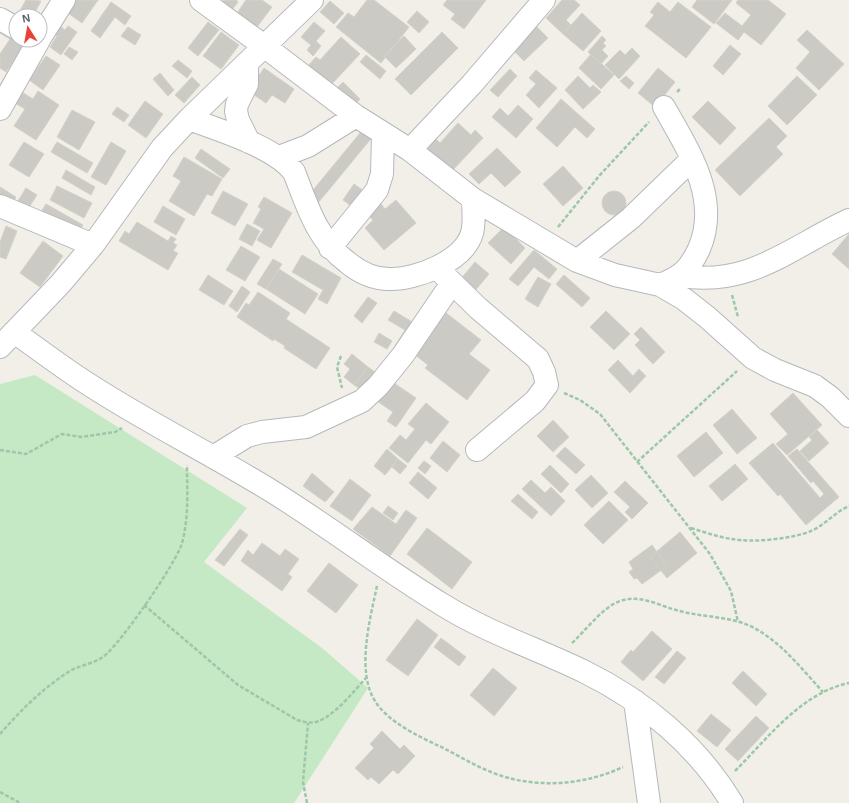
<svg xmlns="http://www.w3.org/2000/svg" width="849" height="803" font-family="Helvetica,sans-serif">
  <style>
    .green { fill: #c5e8c5 }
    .building { fill: #cccac5; stroke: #d6d1c6 }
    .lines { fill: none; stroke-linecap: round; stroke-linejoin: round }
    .minor-casing { stroke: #b5b8bc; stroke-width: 24 }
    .path { stroke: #9cc7a9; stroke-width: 2.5; stroke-dasharray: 4 2; stroke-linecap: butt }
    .minor { stroke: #fff; stroke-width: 22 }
  </style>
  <rect width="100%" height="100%" fill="#f1efe8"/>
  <path class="green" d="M35,375L247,508L204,562L322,648L368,688L294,803H0V384Z"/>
  <path class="building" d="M26,0L41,1L33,16H17Z
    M72,0H98L82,23L65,11Z
    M224,0H236L238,2L228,15L218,7Z
    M246,0H262L272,7L248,39L229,25Z
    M367,0H374L409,27L381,63L336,27L348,13L354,17Z
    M447,0H486L464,29L451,19L455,14L443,5Z
    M562,0H574L580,5L566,20L571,25L563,34L546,18Z
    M697,0H732L714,24L692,7Z
    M738,0H768L786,14L761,45L744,32L738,40L716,23L725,13L742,26L751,15L736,3Z
    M330,1L344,13L334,24L320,12Z
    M111,2L131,16L125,25L115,17L100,38L91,31Z
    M658,2L670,12L678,2L711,27L686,58L645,26L654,15L650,12Z
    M417,11L429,22L419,33L407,22Z
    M582,13L601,31L583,51L563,34Z
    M0,22L16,32V40H27L6,72L0,68V54L10,39L0,33Z
    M208,22L219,30L198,56L188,48Z
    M314,22L325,31L316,41L321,46L313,56L307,50L311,45L301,37Z
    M535,25L548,38L524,61L511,48Z
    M60,26L65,30L68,26L77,32L61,55L50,47L57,36L54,34Z
    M128,27L141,35L135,45L121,36Z
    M807,30L844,64L819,90L796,68L810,52L797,40Z
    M221,32L239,45L221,69L203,56Z
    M442,32L458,48L411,95L395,79Z
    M404,36L416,49L396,68L384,56Z
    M602,36L606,40L603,43L606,46L602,50L608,56L601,64L588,52Z
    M341,37L360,54L329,87L307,67L316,57L320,60Z
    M730,45L741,54L723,75L713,66Z
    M69,47L78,52L72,60L64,54Z
    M632,48L640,56L619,79L605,65L620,50L625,55Z
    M591,54L614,75L601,89L579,68Z
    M366,55L386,71L380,79L360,62Z
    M46,56L60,65L43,90L29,80Z
    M178,60L192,71L187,78L172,66Z
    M264,68L294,89L285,103L272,95L266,103L248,91Z
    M658,68L675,82L655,107L638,93Z
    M510,69L517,76L498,97L490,90Z
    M536,70L557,88L539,108L526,95L536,84L529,78Z
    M160,73L174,90L168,96L153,79Z
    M578,76L590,88L593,85L601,92L583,109L565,90Z
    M626,76L634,83L629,89L620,81Z
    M797,76L817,95L787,125L768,106Z
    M192,77L200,85L184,103L175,95Z
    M343,82L360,99L353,107L335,90Z
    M20,91L33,99L38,91L59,105L36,140L14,126L25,109L13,102Z
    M561,99L595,129L587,138L575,127L557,147L536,128Z
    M145,101L163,114L146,138L128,125Z
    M708,101L736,128L720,145L692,117Z
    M518,105L533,119L516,138L492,117L500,108L508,116Z
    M117,107L129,115L124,122L112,114Z
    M72,110L95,122L79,150L57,137Z
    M769,118L787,136L776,147L783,154L740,196L715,170Z
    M458,123L471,135L475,130L483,138L450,173L426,151L436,139L440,143Z
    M365,127L374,135L318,203L309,195Z
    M24,142L44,154L29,177L9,165Z
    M57,142L93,163L87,173L51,152Z
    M111,142L126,151L106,185L91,177Z
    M497,148L521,172L505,187L491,173L479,184L469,174Z
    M201,149L230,169L223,178L195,158Z
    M184,157L222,179L212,196L207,194L194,216L169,201L181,181L173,176Z
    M563,166L583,188L563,206L543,184Z
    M66,170L95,187L91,195L62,178Z
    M354,184L365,192L354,208L343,200Z
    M57,186L92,203L84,218L50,200Z
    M0,187L16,197L9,207L0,201Z
    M26,188L37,195L24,215L13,209Z
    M602 203a12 12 0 1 1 24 0a12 12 0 1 1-24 0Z
    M223,191L248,204L235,226L211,213Z
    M264,197L292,213L271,248L257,240L264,229L253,223L261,209L258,207Z
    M396,200L416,223L384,250L365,228L373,220L368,215L381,204L385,209Z
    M46,204L83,225L72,244L34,223Z
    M163,206L185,219L176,235L154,222Z
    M137,222L168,241L171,236L176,239L173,243L177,245L173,251L178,253L168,270L119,241L125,231L129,234Z
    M247,224L260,231L252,246L239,239Z
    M6,226L17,231L6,259L0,257V242Z
    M504,227L525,248L511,264L488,243Z
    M849,234V269L832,254Z
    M43,241L63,256L40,287L20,273Z
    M241,246L260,257L245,281L226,270Z
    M534,250L557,269L549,279L534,267L518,286L509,279Z
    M302,255L341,278L327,304L318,299L323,290L292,272Z
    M273,259L282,264L266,289L257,284Z
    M475,262L489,274L474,292L460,280Z
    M279,269L318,294L305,314L266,289Z
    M208,275L233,291L224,305L199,290Z
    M564,275L590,298L582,307L556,284Z
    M538,277L551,284L538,307L525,299Z
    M242,286L250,292L237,312L229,306Z
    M258,292L290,313L286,319L330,348L316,369L284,348L285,346L274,339L273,341L237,317L246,303L249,305Z
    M368,297L377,303L362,323L354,316Z
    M394,311L419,326L403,352L395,346L405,330L388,320Z
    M606,311L630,334L614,350L590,327Z
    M446,313L481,340L469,354L490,370L467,400L425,368L428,365L414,354Z
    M641,327L665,352L653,364L635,345L640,340L634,334Z
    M379,333L392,341L387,349L374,342Z
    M352,354L368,367L354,385L344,377L350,369L344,364Z
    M618,360L633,376L639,369L646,376L630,393L608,370Z
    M368,367L379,375L367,393L354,385Z
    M388,379L416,398L396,427L387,421L393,412L374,399Z
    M793,393L822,425L787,455L776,444L788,434L770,414Z
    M426,403L449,422L431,444L426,440L408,463L389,448L400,435L406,440L415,429L408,424Z
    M732,409L757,438L737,454L713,425Z
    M553,420L569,437L553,452L537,436Z
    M817,430L829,443L809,461L800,451L812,440L809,437Z
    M706,432L723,453L694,477L677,456Z
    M443,441L460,455L447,472L430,458Z
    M773,443L820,498L824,494L813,481L811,483L788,456L797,449L839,497L806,525L780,494L778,496L749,463Z
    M565,447L585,465L576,474L556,456Z
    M387,449L398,459L385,475L374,466Z
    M398,459L407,466L400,474L392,467Z
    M424,461L431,466L425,474L418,468Z
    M735,464L748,479L722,501L709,486Z
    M550,465L569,484L561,493L541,474Z
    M418,472L437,488L428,499L409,483Z
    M312,473L334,492L325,502L303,486Z
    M591,475L608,493L592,508L575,490Z
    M350,479L371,495L352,521L330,506Z
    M531,480L545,493L551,487L565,501L551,516L522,489Z
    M625,481L648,503L632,519L625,512L630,507L614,492Z
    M518,494L538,512L532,519L511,501Z
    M609,501L628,520L603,544L584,525Z
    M388,506L398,513L393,520L383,513Z
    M372,507L396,524L406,510L417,518L390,556L353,529Z
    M427,528L472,562L452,589L407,554Z
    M240,529L248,535L224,566L215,560Z
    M680,532L697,553L667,578L650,557Z
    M262,543L280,556L285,549L299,559L288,574L292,577L282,591L241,561L248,550L253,555Z
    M652,545L667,566L642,584L637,578L634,579L629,572L633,569L629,562Z
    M329,563L358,585L336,613L307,591Z
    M417,619L438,635L408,676L386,660Z
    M652,631L672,649L643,681L621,662L631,650L633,652Z
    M441,638L466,657L459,666L434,647Z
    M677,651L686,658L664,684L655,677Z
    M493,668L517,688L494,716L470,695Z
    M743,671L767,694L756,706L732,683Z
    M711,714L731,730L717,747L697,731Z
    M756,716L769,728L738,761L725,749Z
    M382,731L400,749L404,745L415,756L398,774L393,770L379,784L371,777L368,780L355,768L374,748L370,744Z"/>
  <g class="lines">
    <defs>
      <path id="minor" d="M201,0L264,46L356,116L410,150L473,199L577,261L615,275L660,285L684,299L707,317L753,358L775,370L815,386L830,397L849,416
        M0,19L16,28
        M40,38L64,0
        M247,63V84L237,104L236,111L238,120L249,142
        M0,109L39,40
        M189,119C219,130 275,147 294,172C307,205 317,240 347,262C359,272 373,279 389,279C416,280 464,261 472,233C475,223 473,209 473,199
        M410,150L472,84L544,0
        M279,157L308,146L356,116
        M0,206L93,245
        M330,248L377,190L382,174L383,133
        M577,261L631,218L692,159
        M442,273L478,308L538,359L544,372L547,385L535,401L477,450
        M681,276C750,287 791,247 849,220
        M660,285C682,276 689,270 699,249C721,198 688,150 664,107
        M14,332C37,348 59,365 82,380C144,421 210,453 273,492C331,528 385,570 443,605C488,633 538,649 585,672C644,701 698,746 732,803
        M0,347L61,283L93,245L162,148L189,119L312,0
        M213,457L247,436L262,432L306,427L362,401L378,386L403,355L452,283
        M635,701L649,803"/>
    </defs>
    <use href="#minor" class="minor-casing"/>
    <path class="path" d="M677,92L681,88
      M558,227L599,176L649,122
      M732,295L738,317
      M341,356L337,367L342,388
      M564,393L580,400L600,414L710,554L731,591L738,622
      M0,450L26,454L62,434L81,437L115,432L122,428
      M637,462L737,371
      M691,528C704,532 718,537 732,539C752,543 792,539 811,531C825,525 835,512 849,506
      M377,586C370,619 356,671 375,701C388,722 418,736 439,746C456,754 473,765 491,772C532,789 583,786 623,767
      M144,605L238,685L297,720C304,722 312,724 319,721C337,713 353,692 366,678
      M572,643C585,631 604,606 620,601C639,594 658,605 676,610C696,616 716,616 736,621C772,630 799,666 823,692
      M0,734C21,710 43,688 70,671C80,665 93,664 103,657C119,646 177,562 182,543C189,518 187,491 187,465
      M735,771C768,738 801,693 849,683
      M0,792L20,803
      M307,803L303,782L308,723"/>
    <use href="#minor" class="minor"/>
  </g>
  <g transform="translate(28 28) rotate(349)"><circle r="19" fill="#ffffff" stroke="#bfc1c3"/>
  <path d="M0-3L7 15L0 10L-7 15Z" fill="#ea4335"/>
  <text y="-6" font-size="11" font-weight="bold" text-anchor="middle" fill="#5f6368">N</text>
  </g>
</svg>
